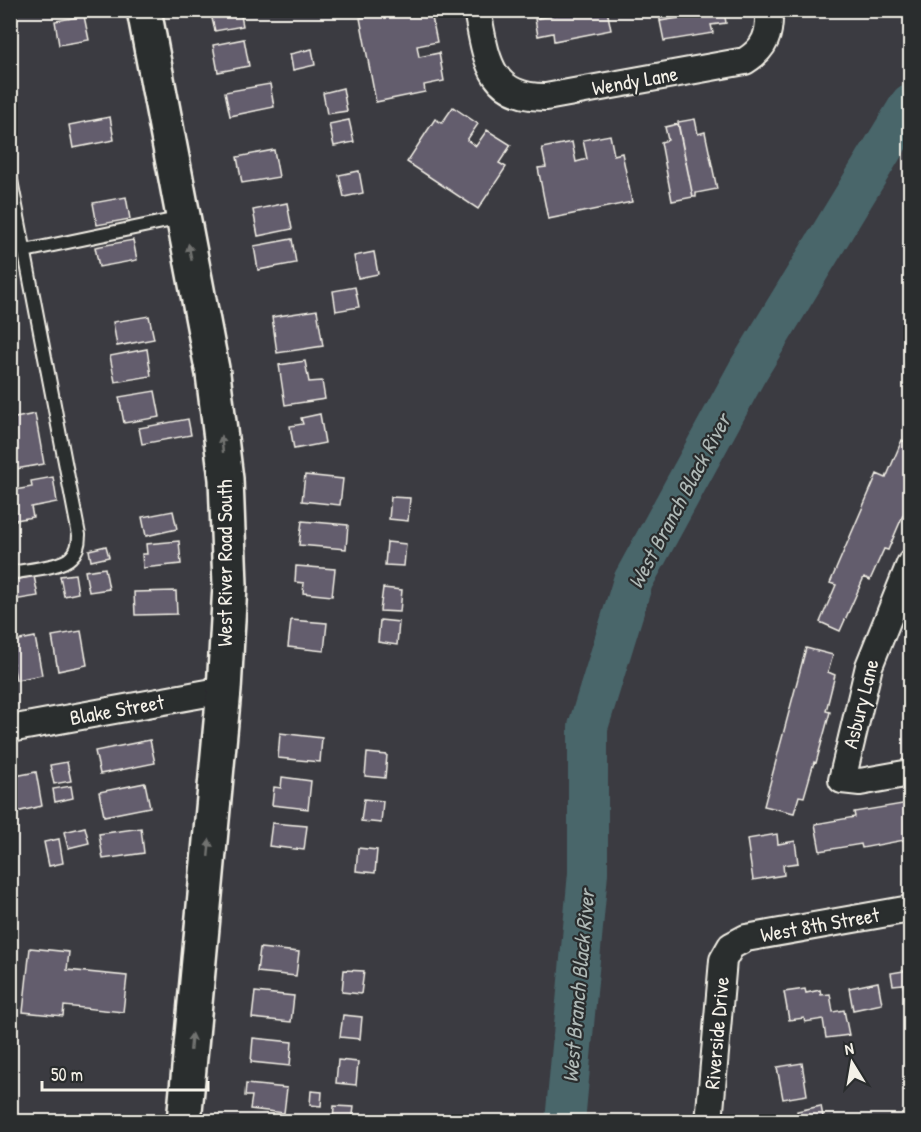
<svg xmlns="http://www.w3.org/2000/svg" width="921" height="1132" font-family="'Patrick Hand',sans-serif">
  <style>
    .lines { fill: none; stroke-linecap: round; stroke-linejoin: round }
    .river { stroke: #48666b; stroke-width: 40 }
    .building { fill: #645d6d; stroke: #f4f1e8; stroke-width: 1.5 }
    .service-casing { stroke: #f4f1e8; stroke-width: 16 }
    .minor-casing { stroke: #f4f1e8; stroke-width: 30 }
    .secondary-casing { stroke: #f4f1e8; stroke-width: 38 }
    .service { stroke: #2a2d2e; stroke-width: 12 }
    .minor { stroke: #2a2d2e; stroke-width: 26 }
    .secondary { stroke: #2a2d2e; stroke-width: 33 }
    .oneway { fill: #71726f }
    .labels { text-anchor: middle; stroke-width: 4.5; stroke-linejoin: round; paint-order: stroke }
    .street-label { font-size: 21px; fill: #f4f1e8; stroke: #2a2d2e }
    .water-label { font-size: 22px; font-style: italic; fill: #afb9b6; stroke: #2a2d2e }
  </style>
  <rect width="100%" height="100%" fill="#3b3b41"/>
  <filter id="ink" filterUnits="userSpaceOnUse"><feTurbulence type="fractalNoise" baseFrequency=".0167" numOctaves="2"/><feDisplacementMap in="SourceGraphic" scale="12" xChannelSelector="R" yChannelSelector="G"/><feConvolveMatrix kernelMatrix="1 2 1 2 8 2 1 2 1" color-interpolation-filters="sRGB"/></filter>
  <g filter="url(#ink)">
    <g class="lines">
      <path class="river" d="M565,1122L588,873V727L633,581L747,372L910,104"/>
    </g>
    <path class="building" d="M210,10H240L243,26L215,31Z
      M400,10H411L412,16L431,12L437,42L417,46L419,57L439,53L444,81L424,85L425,92L376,102L360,18Z
      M538,10H580L539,18Z
      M580,10H607L611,30L554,41L553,33L538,36L535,19Z
      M663,10H724L660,21V17H664Z
      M724,11L726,23L711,25L713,33L664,41L660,21Z
      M84,16L89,40L59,45L55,21Z
      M244,39L249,66L218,72L213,45Z
      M312,49L315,65L293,70L290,54Z
      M270,84L274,107L230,116L225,92Z
      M343,88L347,111L327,114L323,93Z
      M453,107L478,124L467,140L476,146L487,130L511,145L499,163L506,167L478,209L407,162L435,119L442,123Z
      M110,117L114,140L73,148L69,125Z
      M695,119L698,134L705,132L717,189L696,193V197H693L678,122Z
      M349,120L354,142L334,146L329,124Z
      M678,124L693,197L672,201L661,142L668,140L665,127Z
      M610,135L614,155L622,153L632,202L548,219L538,168L546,167L542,148L572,142L576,162L587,159L583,140Z
      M274,150L279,177L242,183L237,157Z
      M359,171L363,193L344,197L339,175Z
      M126,197L130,219L97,225L93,203Z
      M287,203L292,229L258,236L253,210Z
      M292,239L296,263L258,270L254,246Z
      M133,240L137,260L99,267L95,247Z
      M374,252L378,274L358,278L354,256Z
      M355,287L359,307L336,311L333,291Z
      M317,310L323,346L277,353L272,317Z
      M149,316L154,339L117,346L113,322Z
      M147,349L151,376L115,382L110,356Z
      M305,361L309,382L322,381L325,399L285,405L279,365Z
      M155,391L160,417L124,423L119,397Z
      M35,414L44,464L10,470V419Z
      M320,414L325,443L294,449L290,426L303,424L301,418Z
      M188,419L191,435L142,444L139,428Z
      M902,440L910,444V483L905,497L910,499L888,550L884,549L870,580L864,577L840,631L820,622L836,585L830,583L877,474L886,478Z
      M305,475L343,479L340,505L302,501Z
      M53,477L57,502L31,507L33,517L10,521V491L32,487L31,481Z
      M391,497L410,498L408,521L389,519Z
      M173,511L177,529L146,536L142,517Z
      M302,521L348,525L346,549L299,545Z
      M179,541L181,564L143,568L142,554H147L146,544Z
      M387,542L406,544L404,566L385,565Z
      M106,546L109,557L91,561L89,550Z
      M296,566L335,569L332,596L303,593L304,583L295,582Z
      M105,568L109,589L89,592L85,571Z
      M75,574L78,593L64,596L60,576Z
      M34,576L38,596L14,600L10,581Z
      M383,588L402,590L400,612L380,611Z
      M176,591L177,614L135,615L134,592Z
      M291,620L327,623L324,651L288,647Z
      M380,620L399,622L397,645L378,642Z
      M81,631L87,665L58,671L52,636Z
      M35,637L42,675L16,680L10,649V642Z
      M806,648L833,655L828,672L835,675L826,711L830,712L816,763L814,762L804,797L799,796L794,813L764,806Z
      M280,733L322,738L320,762L278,758Z
      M150,740L155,763L100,774L95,751Z
      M367,753L387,755L385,778L365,776Z
      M67,762L71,781L54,784L50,765Z
      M36,772L42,806L16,812L10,785V777Z
      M282,777L311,781L308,809L272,805L274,787L281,788Z
      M145,783L150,807L104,816L99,792Z
      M71,786L73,798L55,802L53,789Z
      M908,798H910V839L862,848L861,844L820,851L815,824L855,817L854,812L909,803Z
      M364,799L383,801L381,823L361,821Z
      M272,823L307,826L304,850L269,846Z
      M85,827L89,843L68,848L64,832Z
      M141,828L144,853L103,859L99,834Z
      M777,834L778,844L795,841L798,863L783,865L784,875L753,880L747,839Z
      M59,839L63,863L49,866L44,842Z
      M358,848L377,850L375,873L356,871Z
      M30,948L69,952L67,970L127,976L123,1012L64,1006L63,1016L23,1012Z
      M260,948L299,952L296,976L257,972Z
      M344,970L364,971L361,994L342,992Z
      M910,970V1012H907L903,984L893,985L891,973Z
      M878,982L882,1004L853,1010L849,988Z
      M805,989L806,993L820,990L821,995L830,994L833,1012L844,1010L849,1035L826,1038L823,1019L805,1022L804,1018L789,1020L784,992Z
      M255,992L294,996L291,1022L252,1018Z
      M343,1015L362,1017L360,1039L340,1037Z
      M253,1038L292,1042L290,1066L251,1062Z
      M338,1060L358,1062L356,1085L336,1083Z
      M802,1063L807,1095L783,1099L777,1067Z
      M246,1084L287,1088L284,1113L250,1109L252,1096H245Z
      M311,1091L322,1092L321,1106L310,1105Z
      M334,1106L354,1107L352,1122H333Z
      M821,1106L824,1122H799L797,1111Z"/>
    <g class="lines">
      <defs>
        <path id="service" d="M10,175L79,535C79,543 78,551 71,557C61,568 25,570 10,573
          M25,251L182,218"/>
        <path id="minor" d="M477,10C486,56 488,98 546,97L745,61C766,48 770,34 769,10
          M910,564L869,666L842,780L860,782L910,773
          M10,729L224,690
          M709,1122L723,960L731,946L746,938L910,909"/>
        <path id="secondary" d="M144,10L213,374L226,479L230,585L224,690L184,1122"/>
      </defs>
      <use href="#service" class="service-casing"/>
      <use href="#minor" class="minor-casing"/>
      <use href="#secondary" class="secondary-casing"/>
      <use href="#service" class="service"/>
      <use href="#minor" class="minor"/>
      <use href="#secondary" class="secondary"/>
    </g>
    <defs><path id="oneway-solid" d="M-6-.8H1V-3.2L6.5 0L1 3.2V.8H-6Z" transform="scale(1.5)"/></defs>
    <g class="oneway">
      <use href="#oneway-solid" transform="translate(190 252) rotate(-101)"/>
      <use href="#oneway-solid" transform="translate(222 444) rotate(-97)"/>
      <use href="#oneway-solid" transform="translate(209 848) rotate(-85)"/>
      <use href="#oneway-solid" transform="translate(191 1042) rotate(-85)"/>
    </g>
  </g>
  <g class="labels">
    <g class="street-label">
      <text transform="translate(635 81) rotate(-10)" y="7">Wendy Lane</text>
      <text transform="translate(225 563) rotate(-90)" y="7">West River Road South</text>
      <text transform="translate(861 704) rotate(-76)" y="7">Asbury Lane</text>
      <text transform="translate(117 710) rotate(-10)" y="7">Blake Street</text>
      <text transform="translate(820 925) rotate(-10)" y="7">West 8th Street</text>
      <text transform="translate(717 1033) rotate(-85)" y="7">Riverside Drive</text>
    </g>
    <g class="water-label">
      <text transform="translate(679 501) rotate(-62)" y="8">West Branch Black River</text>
      <text transform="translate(578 986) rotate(-85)" y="8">West Branch Black River</text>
    </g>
  </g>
  <rect width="921" height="1132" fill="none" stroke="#2a2d2e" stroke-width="36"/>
  <rect x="18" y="18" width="885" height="1096" fill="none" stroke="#f4f1e8" stroke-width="2" filter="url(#ink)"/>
  <g transform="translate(852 1063) rotate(349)" stroke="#2a2d2e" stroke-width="4.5" paint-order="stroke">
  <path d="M0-4.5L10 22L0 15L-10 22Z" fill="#f4f1e8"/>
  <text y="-9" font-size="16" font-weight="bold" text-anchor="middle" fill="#f4f1e8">N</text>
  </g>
  <path d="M42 1081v9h166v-9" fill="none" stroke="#f4f1e8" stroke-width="3"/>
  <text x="51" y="1081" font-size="18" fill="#f4f1e8" stroke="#2a2d2e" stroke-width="4.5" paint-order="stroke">50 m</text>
</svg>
